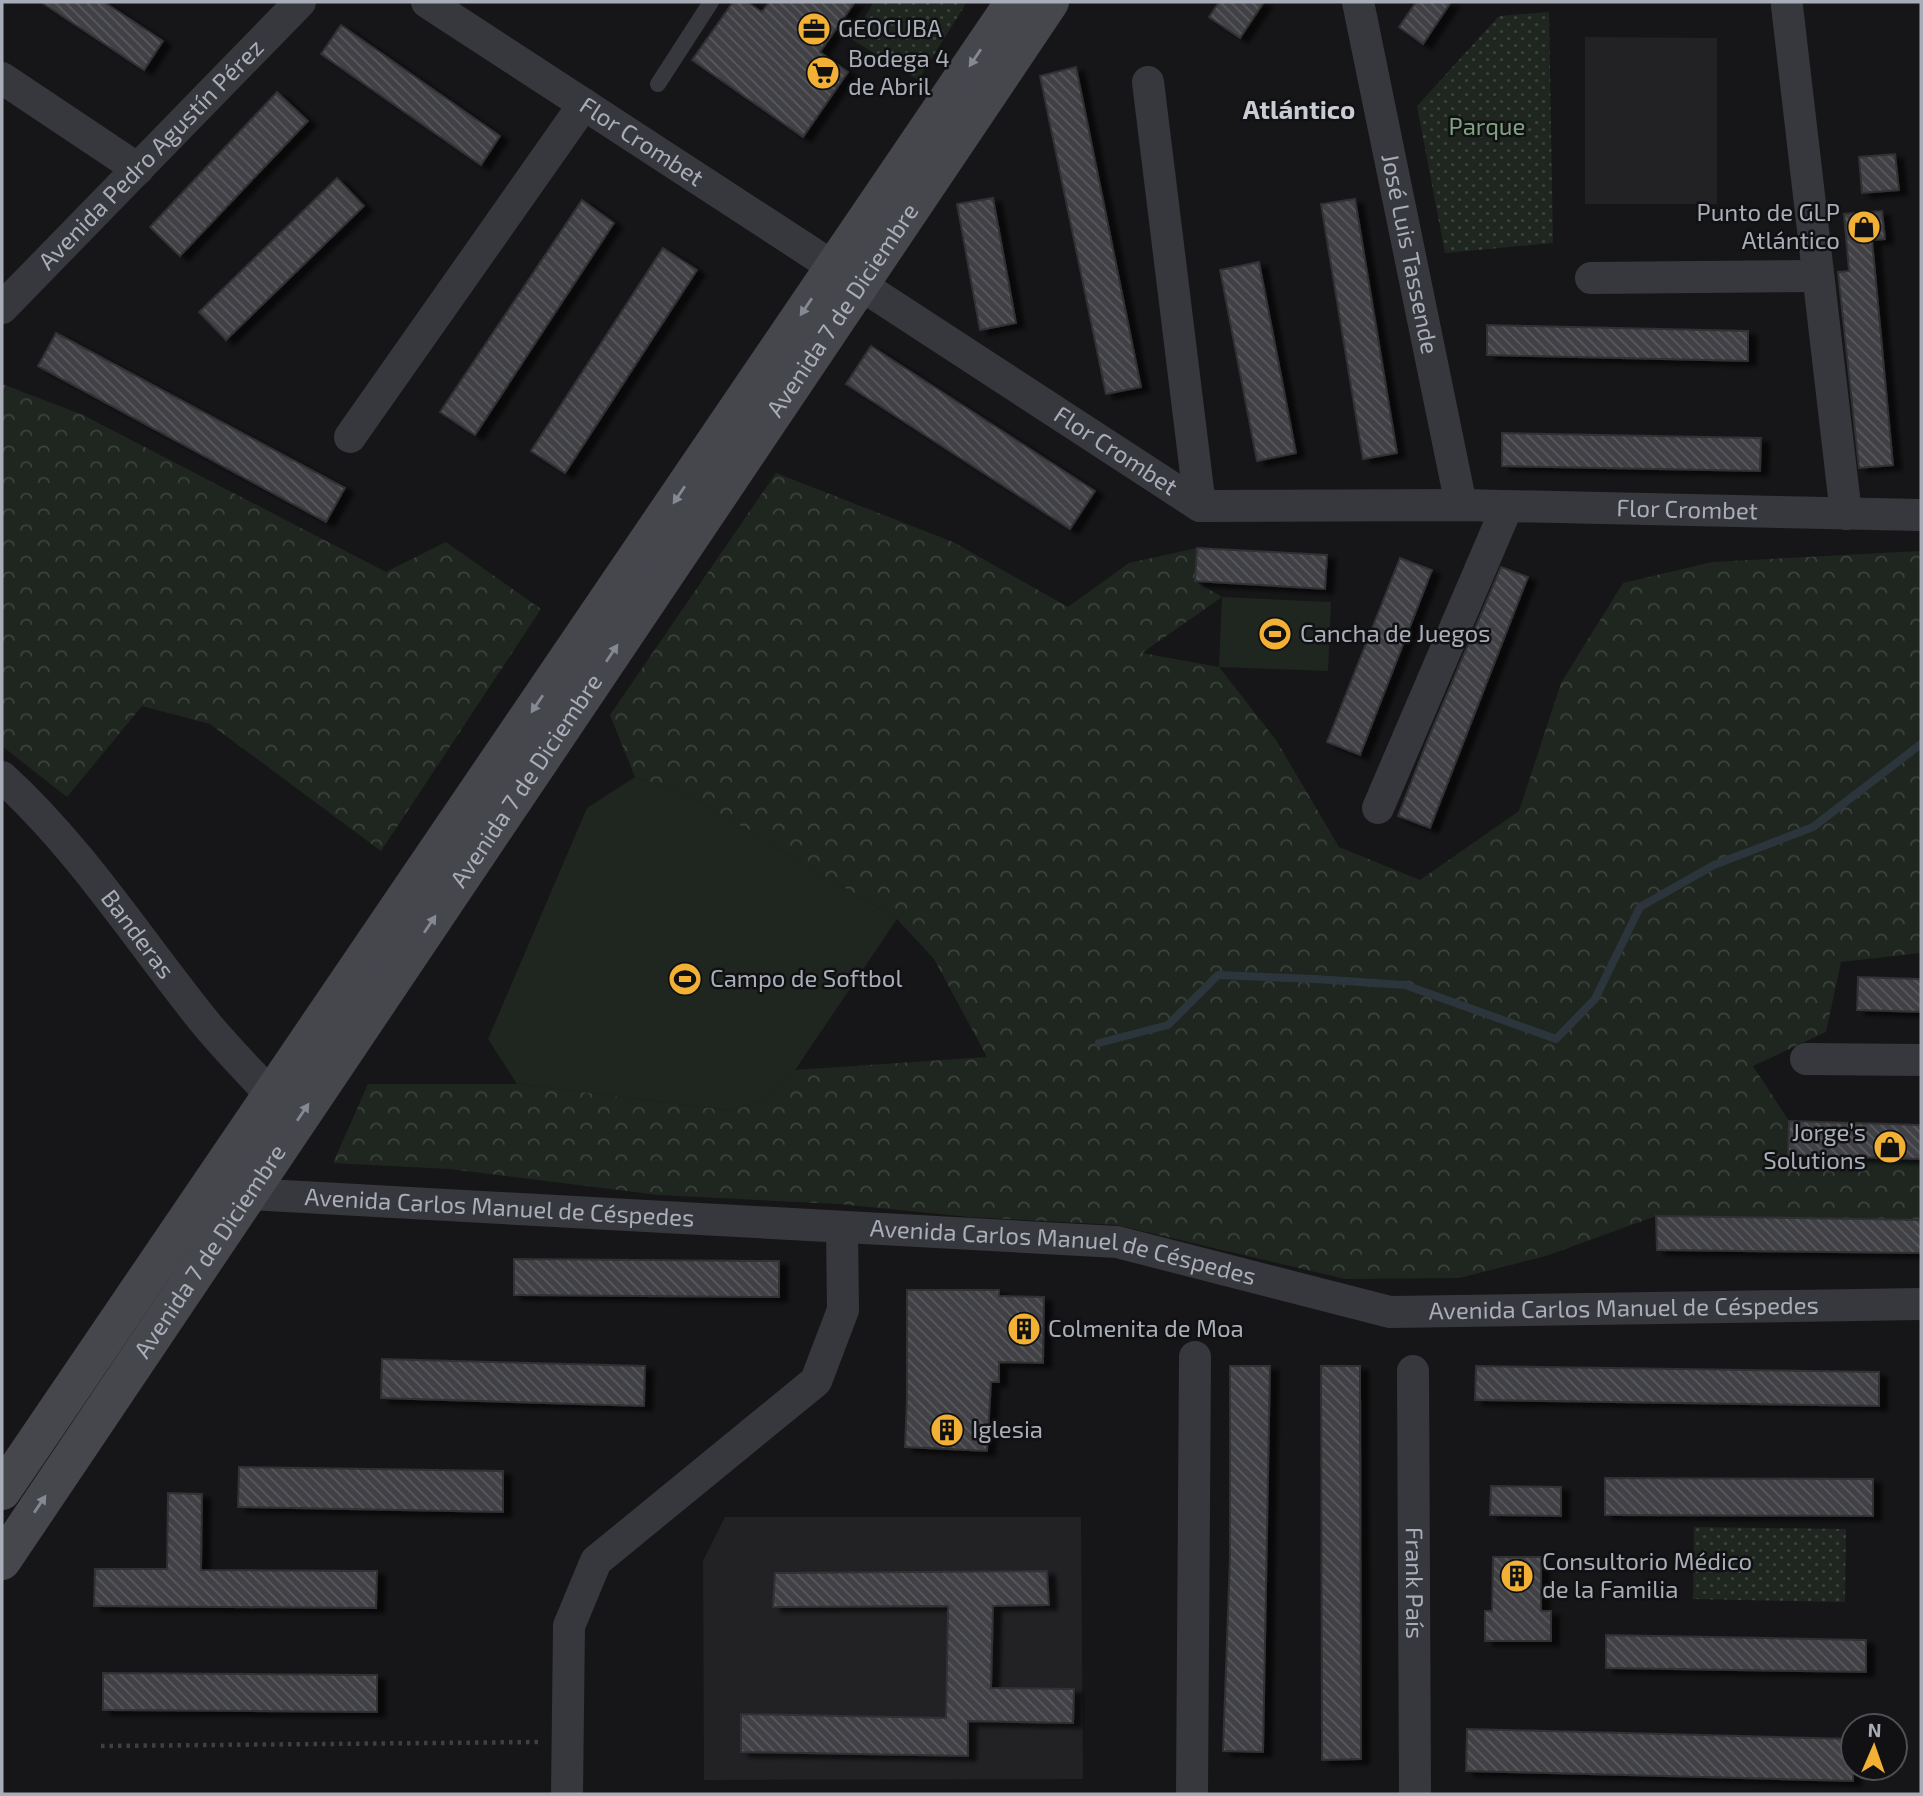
<svg xmlns="http://www.w3.org/2000/svg" width="1923" height="1796" font-family="'Exo 2',sans-serif">
  <style>
    .built { fill: #222225 }
    .grass { fill: #1e261f }
    .forest { fill: url(#forest-crowns) }
    .park { fill: url(#park-dots) }
    .lines { fill: none; stroke-linecap: round; stroke-linejoin: round }
    .stream { stroke: #2c353c; stroke-width: 8 }
    .building { fill: url(#building-back-hatch); stroke: #303034; stroke-width: 2; filter: url(#shadow) }
    .path { stroke: #3d3f44; stroke-width: 4.5; stroke-dasharray: 3.5 5; stroke-linecap: butt }
    .lane { stroke: #37383d; stroke-width: 16 }
    .street { stroke: #37383d; stroke-width: 32 }
    .secondary { stroke: #45474d; stroke-width: 38 }
    .oneway { fill: #858993 }
    .labels { text-anchor: middle; stroke-width: 5; stroke-linejoin: round; paint-order: stroke }
    .poi-label { font-size: 24px; fill: #a8adb8; stroke: #111113; text-anchor: start }
    .park-label { font-size: 24px; fill: #7fa381; stroke: #111113 }
    .street-label { font-size: 24px; fill: #a8adb8; stroke: #111113 }
    .neighbourhood-label { font-size: 26px; font-weight: bold; fill: #c9ccd4; stroke: #111113 }
  </style>
  <defs>
    <pattern id="forest-crowns" width="20" height="18" patternUnits="userSpaceOnUse" patternTransform="scale(1.75)"><rect width="20" height="18" fill="#1e261f"/><path d="M2 6a3 3 0 1 1 6 0M12 15a3 3 0 1 1 6 0" fill="none" stroke="#3c433d"/></pattern>
    <pattern id="park-dots" width="8" height="8" patternUnits="userSpaceOnUse" patternTransform="scale(1.75)"><rect width="8" height="8" fill="#1e261f"/><path d="M2 2h.1M6 6h.1" fill="none" stroke="#3c433d" stroke-width="1.8" stroke-linecap="round"/></pattern>
    <pattern id="building-back-hatch" width="6" height="6" patternUnits="userSpaceOnUse" patternTransform="scale(1.75)"><rect width="6" height="6" fill="#404145"/><path d="M-1 5l2 2M0 0l6 6M5-1l2 2" fill="none" stroke="#595a5e"/></pattern>
    <filter id="shadow"><feDropShadow dx="8" dy="4.5" stdDeviation="2" flood-color="#0009"/></filter>
  </defs>
  <rect width="100%" height="100%" fill="#161618"/>
  <path class="built" d="M1585,37L1717,38V204H1585Z
    M725,1517H1081L1083,1779L704,1780L703,1561Z"/>
  <path class="grass" d="M1222,597L1331,602L1328,671L1219,667Z
    M635,777L682,791L897,919L795,1070L771,1096L733,1111L517,1084L488,1039L587,808Z"/>
  <path class="forest" d="M2,384L83,415L386,572L446,542L541,609L381,851L210,724L142,706L67,797L2,746Z
    M776,473L953,542L1068,607L1129,563L1197,548L1195,581L1222,597L1142,653L1219,667L1276,740L1339,847L1420,880L1519,811L1561,683L1623,583L1712,562L1921,551V953L1841,962L1826,1032L1753,1066L1789,1121L1788,1155L1921,1159V1220L1656,1216L1546,1256L1459,1278L1345,1279L1117,1225L970,1217L839,1204L659,1195L450,1169L333,1163L368,1084H517L733,1111L771,1096L795,1070L987,1057L934,959L897,919L682,791L635,777L610,715Z"/>
  <path class="park" d="M874,2H967L918,80L851,39Z
    M1549,12L1553,243L1445,253L1417,106L1499,16Z
    M1694,1527L1846,1529L1845,1602L1693,1599Z"/>
  <g class="lines">
    <path class="stream" d="M1099,1043L1168,1025L1218,975L1315,979L1405,985L1556,1039L1595,999L1640,907L1714,865L1813,827L1921,744"/>
  </g>
  <path class="building" d="M41,2H104L163,41L144,70Z
    M733,2H747L762,12L769,2H855L820,52L848,72L803,137L692,60Z
    M1219,2H1264L1240,38L1209,17Z
    M1416,2H1451L1423,44L1399,27Z
    M341,25L500,136L481,165L321,54Z
    M1076,67L1141,387L1106,394L1040,76Z
    M277,92L308,121L180,256L150,227Z
    M1895,154L1899,190L1862,193L1859,157Z
    M337,178L364,206L226,340L199,312Z
    M993,198L1016,323L980,330L957,204Z
    M1355,199L1397,453L1363,459L1321,204Z
    M582,200L614,223L475,435L440,412Z
    M1882,211L1885,239L1872,240L1893,465L1859,468L1838,272L1849,271L1844,214Z
    M663,248L697,270L565,473L531,451Z
    M1259,262L1296,453L1257,461L1220,270Z
    M1487,325L1748,331V361L1487,355Z
    M56,333L345,488L326,522L38,366Z
    M871,346L1095,491L1070,529L846,384Z
    M1502,433L1761,438L1760,471L1502,466Z
    M1197,548L1327,555L1325,589L1195,581Z
    M1400,558L1432,570L1360,755L1327,742Z
    M1501,567L1528,577L1430,828L1398,816L1428,739Z
    M1858,977L1921,979V1012L1857,1010Z
    M1789,1121L1921,1125V1159L1788,1155Z
    M1656,1216L1921,1220V1253L1657,1250Z
    M514,1259L779,1261V1297L514,1295Z
    M907,1290H999V1296L1044,1297L1043,1363L999,1362V1382H991L987,1451L905,1447L907,1397Z
    M382,1359L645,1366L644,1406L381,1398Z
    M1230,1366H1270L1263,1752L1223,1751L1230,1557Z
    M1321,1366H1360L1361,1759L1322,1760Z
    M1476,1366L1879,1372V1406L1475,1400Z
    M239,1467L503,1471V1512L238,1507Z
    M1605,1478L1873,1479V1516L1605,1515Z
    M1491,1486L1561,1487V1516L1490,1515Z
    M168,1493L202,1494L201,1570L377,1571L376,1608L94,1606L95,1569H167Z
    M1493,1557H1541V1611H1551V1641H1485V1611H1492Z
    M1047,1571L1049,1605L993,1606L991,1688L1074,1689L1073,1723L968,1721V1756L741,1752V1714L946,1718L948,1606L773,1607L775,1573Z
    M1606,1635L1866,1640V1672L1606,1668Z
    M103,1673L377,1675V1712L103,1710Z
    M1467,1729L1853,1739V1781L1466,1771Z"/>
  <g class="lines">
    <path class="path" d="M101,1746L541,1742"/>
    <path class="lane" d="M658,84L711,2"/>
    <g class="street">
      <path id="s1" d="M427,2L1200,506L1461,505L1921,515"/>
      <path id="s2" d="M1358,2L1461,505"/>
      <path d="M1787,6L1846,514"/>
      <path d="M2,78L138,169"/>
      <path d="M1148,82L1200,506"/>
      <path d="M1591,278L1817,276"/>
      <path id="s3" d="M2,308L300,2"/>
      <path d="M350,437L584,104"/>
      <path id="s4" d="M2,777C80,848 137,938 203,1020C224,1046 248,1070 271,1095"/>
      <path d="M1378,808L1507,507"/>
      <path d="M1806,1059L1921,1060"/>
      <path id="s5" d="M230,1195L248,1194L1117,1242L1390,1312L1921,1304"/>
      <path id="s6" d="M1413,1371L1415,1794"/>
      <path d="M567,1794L569,1626L596,1561L816,1381L843,1310L842,1227"/>
      <path d="M1192,1794L1195,1357"/>
    </g>
    <g class="secondary">
      <path d="M2,1491L1014,2"/>
      <path id="s7" d="M2,1561L1050,2"/>
    </g>
  </g>
  <defs><path id="oneway-solid" d="M-6-.8H1V-3.2L6.5 0L1 3.2V.8H-6Z" transform="scale(1.75)"/></defs>
  <g class="oneway">
    <use href="#oneway-solid" transform="translate(975 58) rotate(124)"/>
    <use href="#oneway-solid" transform="translate(806 307) rotate(124)"/>
    <use href="#oneway-solid" transform="translate(679 495) rotate(124)"/>
    <use href="#oneway-solid" transform="translate(612 653) rotate(-56)"/>
    <use href="#oneway-solid" transform="translate(537 704) rotate(124)"/>
    <use href="#oneway-solid" transform="translate(430 924) rotate(-56)"/>
    <use href="#oneway-solid" transform="translate(303 1112) rotate(-56)"/>
    <use href="#oneway-solid" transform="translate(40 1504) rotate(-56)"/>
  </g>
  <defs>
    <symbol id="office-disc" viewBox="-11 -11 22 22"><circle r="9.5" fill="#f2b134" stroke="#111113"/><path d="M-6-3h4V-5.5h4V-3h4V5H-6ZM-1-4.5V-3h2v-1.5ZM-6 0V1H6V0Z" fill="#111"/></symbol>
    <symbol id="supermarket-disc" viewBox="-11 -11 22 22"><circle r="9.5" fill="#f2b134" stroke="#111113"/><path d="M-6-5.5h2.5l.6 2H6L4.5 2H-2.5L-4.4-4H-6ZM-1.5 3.2a1.3 1.3 0 1 0 .1 0ZM3 3.2a1.3 1.3 0 1 0 .1 0Z" fill="#111"/></symbol>
    <symbol id="shop-disc" viewBox="-11 -11 22 22"><circle r="9.5" fill="#f2b134" stroke="#111113"/><path d="M-5-2.5h2.3a2.7 3.5 0 0 1 5.4 0H5L5.5 6h-11ZM-1.5-2.5h3a1.5 2.3 0 0 0-3 0Z" fill="#111"/></symbol>
    <symbol id="stadium-disc" viewBox="-11 -11 22 22"><circle r="9.5" fill="#f2b134" stroke="#111113"/><path d="M0-5a6.5 5 0 1 0 0 10a6.5 5 0 1 0 0-10ZM-3.5-1.8h7v3.6h-7Z" fill="#111"/></symbol>
    <symbol id="building-disc" viewBox="-11 -11 22 22"><circle r="9.5" fill="#f2b134" stroke="#111113"/><path d="M-4-6H4V6H1V3H-1V6H-4ZM-2.5-4.3h1.7v1.8h-1.7ZM.8-4.3h1.7v1.8H.8ZM-2.5-1h1.7V.8h-1.7ZM.8-1h1.7V.8H.8Z" fill="#111"/></symbol>
  </defs>
  <g fill-rule="evenodd">
    <use href="#office-disc" x="795" y="10" width="38" height="38"/>
    <use href="#supermarket-disc" x="804" y="54" width="38" height="38"/>
    <use href="#shop-disc" x="1845" y="208" width="38" height="38"/>
    <use href="#stadium-disc" x="1256" y="615" width="38" height="38"/>
    <use href="#stadium-disc" x="666" y="960" width="38" height="38"/>
    <use href="#shop-disc" x="1871" y="1128" width="38" height="38"/>
    <use href="#building-disc" x="1005" y="1310" width="38" height="38"/>
    <use href="#building-disc" x="928" y="1411" width="38" height="38"/>
    <use href="#building-disc" x="1498" y="1557" width="38" height="38"/>
  </g>
  <g class="labels">
    <g class="poi-label">
      <text x="838" y="37">GEOCUBA</text>
      <text x="848" y="67">Bodega 4<tspan x="848" dy="28">de Abril</tspan></text>
      <text x="1840" y="221" text-anchor="end">Punto de GLP<tspan x="1840" dy="28">Atlántico</tspan></text>
      <text x="1300" y="642">Cancha de Juegos</text>
      <text x="710" y="987">Campo de Softbol</text>
      <text x="1866" y="1141" text-anchor="end">Jorge’s<tspan x="1866" dy="28">Solutions</tspan></text>
      <text x="1048" y="1337">Colmenita de Moa</text>
      <text x="972" y="1438">Iglesia</text>
      <text x="1542" y="1570">Consultorio Médico<tspan x="1542" dy="28">de la Familia</tspan></text>
    </g>
    <g class="park-label">
      <text x="1487" y="135">Parque</text>
    </g>
    <g class="street-label">
      <text dy="8" stroke="none"><textPath href="#s1" startOffset="256">Flor Crombet</textPath></text>
      <text dy="8" stroke="none"><textPath href="#s3" startOffset="214">Avenida Pedro Agustín Pérez</textPath></text>
      <text dy="8" stroke="none"><textPath href="#s2" startOffset="257">José Luis Tassende</textPath></text>
      <text dy="8" stroke="none"><textPath href="#s7" startOffset="1507">Avenida 7 de Diciembre</textPath></text>
      <text dy="8" stroke="none"><textPath href="#s1" startOffset="822">Flor Crombet</textPath></text>
      <text dy="8" stroke="none"><textPath href="#s1" startOffset="1410">Flor Crombet</textPath></text>
      <text dy="8" stroke="none"><textPath href="#s7" startOffset="940">Avenida 7 de Diciembre</textPath></text>
      <text dy="8" stroke="none"><textPath href="#s4" startOffset="208">Banderas</textPath></text>
      <text dy="8" stroke="none"><textPath href="#s5" startOffset="270">Avenida Carlos Manuel de Céspedes</textPath></text>
      <text dy="8" stroke="none"><textPath href="#s7" startOffset="373">Avenida 7 de Diciembre</textPath></text>
      <text dy="8" stroke="none"><textPath href="#s5" startOffset="836">Avenida Carlos Manuel de Céspedes</textPath></text>
      <text dy="8" stroke="none"><textPath href="#s5" startOffset="1404">Avenida Carlos Manuel de Céspedes</textPath></text>
      <text dy="8" stroke="none"><textPath href="#s6" startOffset="212">Frank País</textPath></text>
    </g>
    <g class="neighbourhood-label">
      <text x="1299" y="119">Atlántico</text>
    </g>
  </g>
  <rect width="1923" height="1796" fill="none" stroke="#a8adb8" stroke-width="7"/>
  <g transform="translate(1874 1747) rotate(2)"><circle r="33" fill="#111113" stroke="#4d4f55" stroke-width="2"/>
  <path d="M0-5L12 26L0 18L-12 26Z" fill="#f2b134"/>
  <text y="-10" font-size="19" font-weight="bold" text-anchor="middle" fill="#a8adb8">N</text>
  </g>
</svg>
